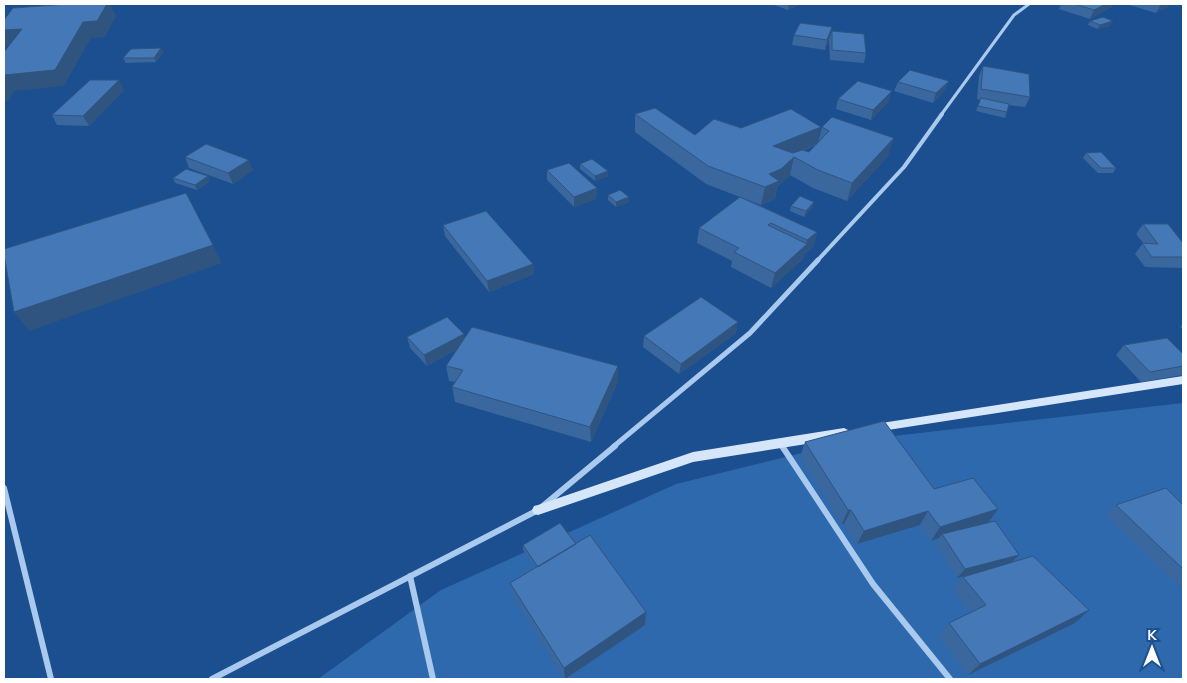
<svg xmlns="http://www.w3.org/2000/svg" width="1187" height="683" font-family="Mulish,sans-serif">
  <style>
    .green { fill: #2e69ad }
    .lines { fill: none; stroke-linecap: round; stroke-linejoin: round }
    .street-far3 { stroke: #a9c9ee; stroke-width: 3 }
    .street-far2 { stroke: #a9c9ee; stroke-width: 4 }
    .street-far1 { stroke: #a9c9ee; stroke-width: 5 }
    .street { stroke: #a9c9ee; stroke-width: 6 }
    .secondary { fill: #d6e6fa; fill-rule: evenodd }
    .wall { fill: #3a679d; fill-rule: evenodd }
    .shaded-wall { fill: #305480 }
    .building { fill: #4478b7; stroke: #305480 }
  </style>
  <rect width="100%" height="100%" fill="#1b4f8f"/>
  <path class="green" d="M1183,403V679H318L441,590L676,484L850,441Z"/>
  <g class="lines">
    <path class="street-far3" d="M941,115L1014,15L1029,4"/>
    <path class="street-far2" d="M817,261L904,167L942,114"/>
    <path class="street-far1" d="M780,443L783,447
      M613,447L750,333L818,260"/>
    <path class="street" d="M782,446L873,584L950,679
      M4,488L51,679
      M410,576L433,679
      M212,679L538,510L615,446"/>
    <path class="secondary" d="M1183,376V384L875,432L871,431L869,428L871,425L875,424Z
      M844,428L848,430L850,433L848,436L844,438L693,462L538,515L534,514L532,510L534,506L538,505L693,452Z"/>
  </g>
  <path class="wall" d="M771,4H800L788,10Z
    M1061,4H1114L1112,5L1111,7L1090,19L1059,9Z
    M1130,4H1172L1156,13L1129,5Z
    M1090,21L1110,26L1097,29L1088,25Z
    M832,27L830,36L825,50L792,45L794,35Z
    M832,31L866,53L864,63L830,60L829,40Z
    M161,48L163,53L156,62L126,63L123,58Z
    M983,66L1030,97L1025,107L1009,105L1005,118L976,111L980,100L977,99L979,76Z
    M949,81L945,90L933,103L894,91L898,82Z
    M124,90L89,126L57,125L52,115Z
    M838,99L889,101L871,120L836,109Z
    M635,114L695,135L741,128L817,144L818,142L822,127L888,156L847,201L813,188L790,175L777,187L775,199L761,205L746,199L817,232L813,247L804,254L803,259L771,288L731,267L732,261L697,243L699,228L740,197L706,184L635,132ZM816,145L809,152L804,150Z
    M1086,153L1116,168L1113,173H1098L1083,158Z
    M185,157L253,170L233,184L189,168Z
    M580,164L608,171V176L595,181L580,169Z
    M547,170L597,188L596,199L574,207L547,180Z
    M208,176L210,181L197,190L175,183L173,178Z
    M608,195L629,202L616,207L608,200Z
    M791,206L813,207L804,217L790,211Z
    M1143,224L1183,243V268L1145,267L1135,254L1143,243L1136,234Z
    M443,225L533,264L534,274L489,292L445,236Z
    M1183,323V329L1180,327Z
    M736,333L679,374L643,347L644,336Z
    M464,334V338L618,381L591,442L455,402L452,387L455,382L449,381L446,366L457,349L427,366L410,348L407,337Z
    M1124,345L1183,354V375L1141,382L1116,355Z
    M805,442L934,489L998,509L988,523L1019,555L1012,563L1075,623L968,675L939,636L949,623L971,613L953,590L963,577L978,573L957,578L936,544L939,538L931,541L920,525L857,544L844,524H842L800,457Z
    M1116,505H1183V589L1106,515Z
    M576,544L646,612L645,625L565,679H564L513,596L510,583L536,568L523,550V545Z"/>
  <path class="shaded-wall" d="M107,4H110L116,16L105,37L91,38L64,86L14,91L8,101H4V75L83,22Z
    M789,4H800L788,10Z
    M1106,4H1114L1112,5L1111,7L1090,19L1094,10Z
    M1161,4H1172L1156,13Z
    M1113,21L1110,26L1097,29L1100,25Z
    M832,27L830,36L825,50L827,40Z
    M22,29L31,45L5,47L4,45V30Z
    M161,48L163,53L156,62L154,58Z
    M119,80L124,90L89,126L83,116Z
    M949,81L945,90L933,103L936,93Z
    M892,91L889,101L871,120L873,110Z
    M821,127L817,144L769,164L773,146Z
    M894,138L888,156L847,201L852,183Z
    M794,157L790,175L777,187L775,199L761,205L765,187L769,174Z
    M249,160L253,170L233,184L228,173Z
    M608,171V176L595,181V176Z
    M208,176L210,181L197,190L195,185Z
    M597,188L596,199L574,207V197Z
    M629,197V202L616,207V202Z
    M814,202L813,207L804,217L806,211Z
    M817,232L813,247L804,254L803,259L771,288L775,273L806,245L807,240Z
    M213,245L222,263L29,331L14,312Z
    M533,264L534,274L489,292L487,281Z
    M738,322L736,333L679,374L681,364Z
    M464,334L466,344L427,366L424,355Z
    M618,366V381L591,442L590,427Z
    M998,509L988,523L942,534L939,538L931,541L940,527Z
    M848,510H851L844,524H842Z
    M928,511L920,525L857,544L864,531Z
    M1019,555L1010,564L957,578L965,569Z
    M1089,610L1075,623L968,675L980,664Z
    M646,612L645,625L565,679L564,668Z"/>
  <path class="building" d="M68,4H107L97,21L83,22L55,70L4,75V52L22,29L4,30V20L13,8Z
    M1075,4H1106L1094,10Z
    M1103,17L1113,21L1100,25L1090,21Z
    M800,23L832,27L827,40L794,35Z
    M832,31L864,34L866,53L832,50Z
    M161,48L154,58H123L131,49Z
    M983,66L1029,74L1030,97L981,89Z
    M910,70L949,81L936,93L898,82Z
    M90,80H119L83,116L52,115Z
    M858,81L892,91L873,110L838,99Z
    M981,98L1009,104L1007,112L978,106Z
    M655,108L695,135L714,119L741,128L791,109L821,127L773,146L793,153L802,150L809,152L829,131L822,127L832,117L894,138L852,183L818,170L794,157L781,169L769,174L779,181L765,187L708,166L635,114Z
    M206,144L249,160L228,173L185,157Z
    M1101,152L1116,168H1101L1086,153Z
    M592,159L608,171L595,176L580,164Z
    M569,163L597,188L574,197L547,170Z
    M186,169L208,176L195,185L173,178Z
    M620,190L629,197L616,202L608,195Z
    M186,193L213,245L14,312L4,255V249Z
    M800,196L814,202L806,211L791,206Z
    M740,197L817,232L807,240L771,223L768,225L807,244L775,273L734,252L739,248L699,228Z
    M486,211L533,264L487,281L443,225Z
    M1143,224H1168L1183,243V257H1152L1142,243L1158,244Z
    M701,297L738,322L681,364L644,336Z
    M447,317L464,334L424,355L407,337Z
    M472,327L618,366L590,427L452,387L463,370L446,366Z
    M1167,338L1183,354V366L1150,372L1124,345Z
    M884,421L934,489L973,478L998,509L940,527L928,511L864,531L851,510H848L805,442Z
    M1166,488L1183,505V569L1116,505Z
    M995,521L1019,555L965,569L942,534Z
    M560,523L576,544L538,567L523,545Z
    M590,535L646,612L564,668L510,583Z
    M1033,556L1089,610L980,664L949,623L986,605L963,577Z"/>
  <rect width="1187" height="683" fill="none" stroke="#ffffff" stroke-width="10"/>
  <g transform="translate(1152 648)" stroke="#1b4f8f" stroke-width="4" paint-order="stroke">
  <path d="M0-4L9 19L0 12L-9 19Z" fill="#ffffff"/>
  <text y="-8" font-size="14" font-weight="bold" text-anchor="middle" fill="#ffffff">K</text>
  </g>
</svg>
